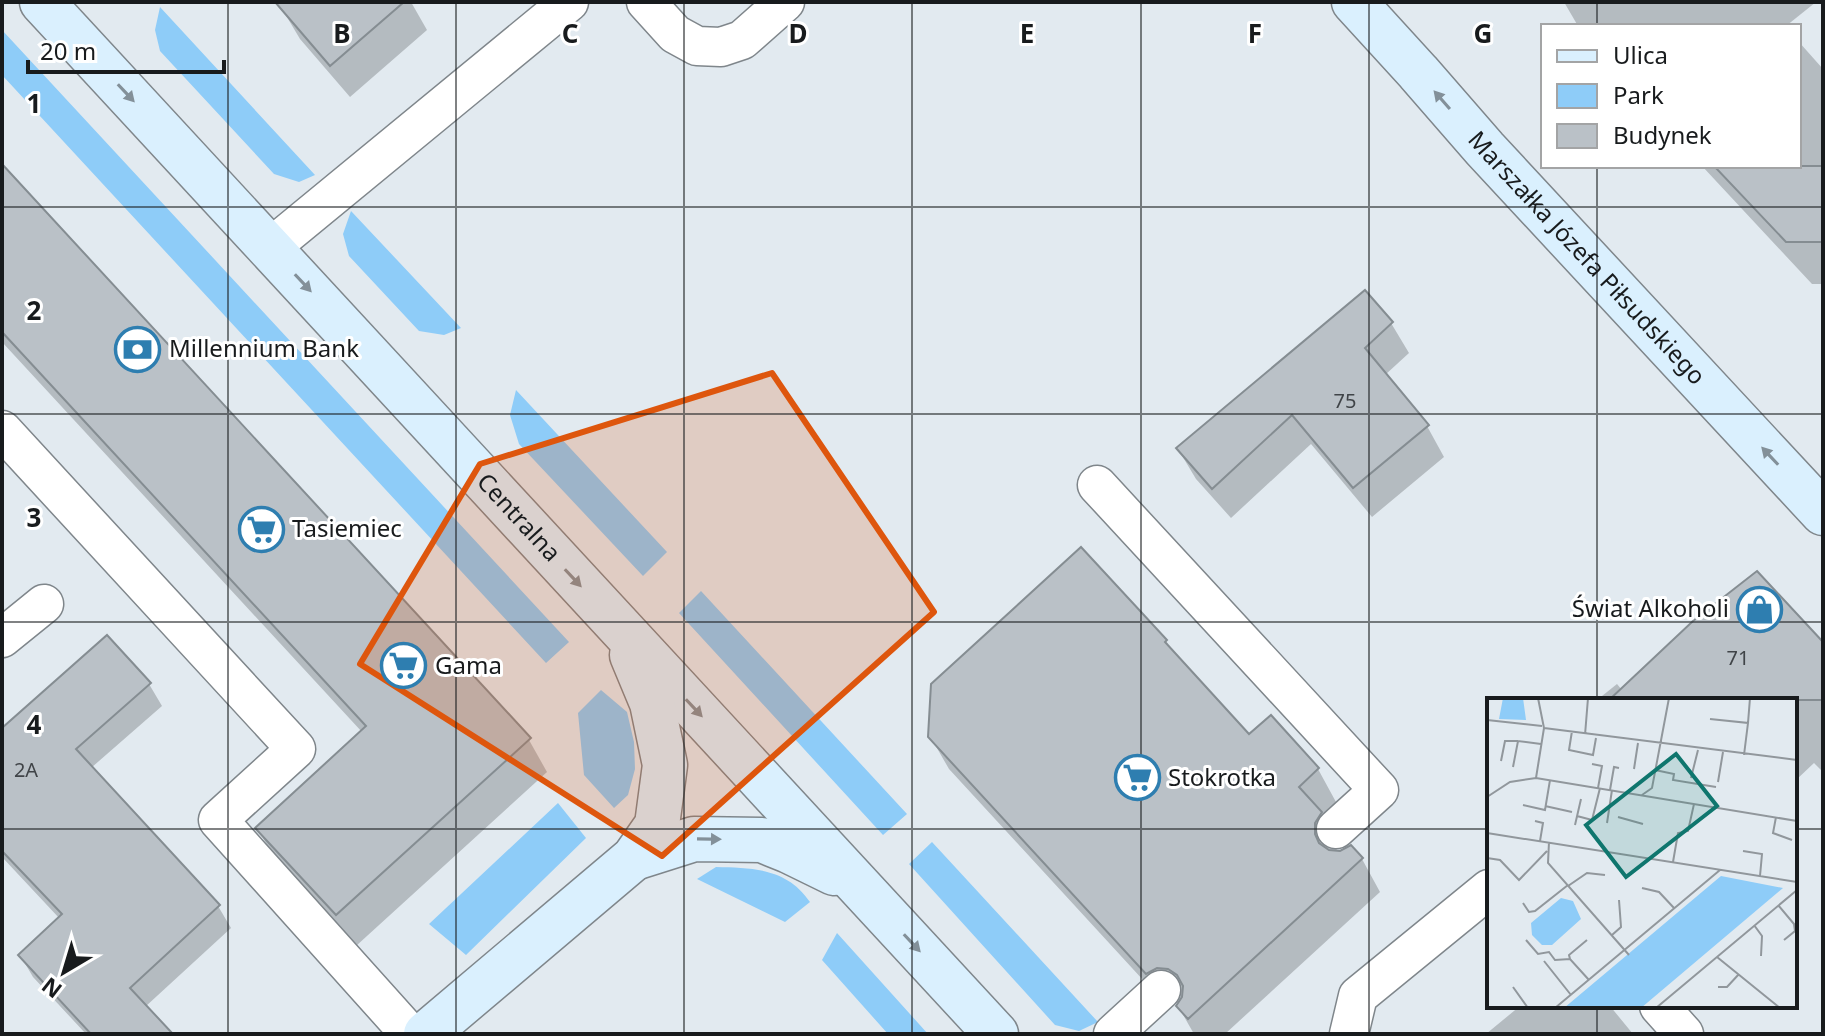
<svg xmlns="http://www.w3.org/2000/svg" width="1825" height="1036" font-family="'Noto Sans',sans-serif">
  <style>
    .green { fill: #8eccf8 }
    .shadow { fill: #0003 }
    .building { fill: #bac1c7; stroke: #858d92; stroke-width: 2 }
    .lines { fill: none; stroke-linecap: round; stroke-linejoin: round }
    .lane-casing { stroke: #7f868b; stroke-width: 41 }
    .secondary-casing { stroke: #7f868b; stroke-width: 47 }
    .lane { stroke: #fff; stroke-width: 38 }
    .secondary { stroke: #daf0fe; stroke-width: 44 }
    .oneway { fill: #839099 }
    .marked { fill: #de560d; fill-opacity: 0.2; stroke: #de560d; stroke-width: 6; stroke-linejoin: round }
    .grid { fill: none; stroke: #181b1d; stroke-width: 2; stroke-opacity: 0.55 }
    .labels { text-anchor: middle; stroke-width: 6; stroke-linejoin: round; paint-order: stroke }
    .number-label { font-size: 20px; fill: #404448 }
    .street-label { font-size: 24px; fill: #181b1d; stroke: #fff }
    .poi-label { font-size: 24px; fill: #181b1d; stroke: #fff; text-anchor: start }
    .inset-road { fill: none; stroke: #91979c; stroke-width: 2 }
    .view { fill: #0f766e; fill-opacity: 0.15; stroke: #0f766e; stroke-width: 4 }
    .inset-edge { fill: none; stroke: #181b1d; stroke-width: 4 }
    .grid-label { font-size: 26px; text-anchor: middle; font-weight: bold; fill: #181b1d; stroke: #fff; stroke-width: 6; stroke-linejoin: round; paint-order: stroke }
  </style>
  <rect width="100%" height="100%" fill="#e2eaf0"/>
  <path class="green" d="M160,7L315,175L299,182L274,174L160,51L155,30Z
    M2,30L569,642L546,663L2,75Z
    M351,211L461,328L444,335L419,331L349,256L343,234Z
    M516,390L667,552L643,576L519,444L510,415Z
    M701,591L907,814L883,835L679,613Z
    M601,690L627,712L634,742L635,769L628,795L614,808L584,775L578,713Z
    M558,803L586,838L466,955L429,924Z
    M932,842L1098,1022L1079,1031L1055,1025L909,864Z
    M716,867C753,868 787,868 810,902L785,922L697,879Z
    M837,933L928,1034H888L822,960Z"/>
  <path class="shadow" d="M287,2H411L427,30L350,97L300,39L281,7Z
    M1564,2H1816L1786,26H1578Z
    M1799,42L1823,69V284H1812L1702,166H1799Z
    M2,167L529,740L547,772L356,946L276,860L257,828L362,732L2,342Z
    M1391,323L1409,353L1385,375L1427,426L1444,457L1372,517L1311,444L1231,518L1196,479L1178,449Z
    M107,638L149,684L162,706L91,768L218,906L231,928L145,1007L169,1034H86L33,977L20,955L60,919L2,857V731Z
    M1166,641L1173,654L1249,737L1271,718L1318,769L1336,802L1321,815L1339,846L1335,852L1340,853L1351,847L1362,859L1380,892L1225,1034H1194L1178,1006L1182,1001L1176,1000L1166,1005L949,769L930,736Z
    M1823,645V772L1814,763L1795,781V700H1597L1617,684L1622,690Z
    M1520,1006H1610L1633,1034H1486Z"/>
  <path class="building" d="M275,2H404L330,66Z
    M2,164L531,738L336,915L255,828L366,726L2,332Z
    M1714,166H1823V242H1786Z
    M1365,290L1393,322L1365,348L1429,425L1353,488L1292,415L1212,489L1176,448Z
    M1081,547L1167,640L1165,642L1249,734L1271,715L1319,768L1299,787L1322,812L1315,823V834L1319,843L1329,850L1340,851L1351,845L1363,858L1188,1019L1176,1006L1182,997L1183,986L1177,975L1168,969L1157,968L1146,974L928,737L931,684Z
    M1757,571L1823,642V700H1609L1693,621Z
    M107,635L151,683L76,749L220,905L130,988L173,1034H91L18,955L62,914L2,851V728Z"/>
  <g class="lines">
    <defs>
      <path id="lane" d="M646,2L675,34L697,46L721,47L742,40L785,2
        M270,248L569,2
        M2,430L296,749L218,820L410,1034
        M1097,485L1379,790L1336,829
        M2,638L44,604
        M1659,1006L1684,1034
        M1113,1034L1161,990
        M1349,1034L1358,996L1489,889"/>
      <g id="secondary">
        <path id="s1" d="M42,2L996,1034"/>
        <path id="s2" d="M1354,2L1418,72L1485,149L1823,513"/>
        <path d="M634,858L694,839L762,840L789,851L834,873"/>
        <path d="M426,1034L634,858L657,825L665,765L652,703L632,655"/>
      </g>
    </defs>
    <use href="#lane" class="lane-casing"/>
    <use href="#secondary" class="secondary-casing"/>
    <use href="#lane" class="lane"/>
    <use href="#secondary" class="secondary"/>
  </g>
  <defs><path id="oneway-solid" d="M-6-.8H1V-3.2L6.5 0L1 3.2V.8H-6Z" transform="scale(2)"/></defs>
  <g class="oneway">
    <use href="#oneway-solid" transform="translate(126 93) rotate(47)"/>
    <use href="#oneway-solid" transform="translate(1442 100) rotate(-131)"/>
    <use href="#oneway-solid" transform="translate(303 283) rotate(47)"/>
    <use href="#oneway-solid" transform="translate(1770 456) rotate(-133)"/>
    <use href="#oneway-solid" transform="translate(573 578) rotate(47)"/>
    <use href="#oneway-solid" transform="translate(694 708) rotate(47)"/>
    <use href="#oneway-solid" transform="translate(709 839) rotate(1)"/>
    <use href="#oneway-solid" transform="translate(912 943) rotate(47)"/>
  </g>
  <path class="marked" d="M772,373L934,612L662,856L360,664L480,464Z"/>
  <path class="grid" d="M228,2V1034M456,2V1034M684,2V1034M912,2V1034M1141,2V1034M1369,2V1034M1597,2V26M1597,166V700M2,207H1823M2,414H1823M2,622H1823M2,829H1489M1795,829H1823M1597,1006V1034"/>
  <defs>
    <symbol id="bank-ring" viewBox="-11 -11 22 22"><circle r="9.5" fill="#fff" stroke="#2e7eb0" stroke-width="1.5"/><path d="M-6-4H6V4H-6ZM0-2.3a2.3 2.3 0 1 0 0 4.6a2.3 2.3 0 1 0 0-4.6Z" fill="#2e7eb0"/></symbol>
    <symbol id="supermarket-ring" viewBox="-11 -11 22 22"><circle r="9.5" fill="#fff" stroke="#2e7eb0" stroke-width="1.5"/><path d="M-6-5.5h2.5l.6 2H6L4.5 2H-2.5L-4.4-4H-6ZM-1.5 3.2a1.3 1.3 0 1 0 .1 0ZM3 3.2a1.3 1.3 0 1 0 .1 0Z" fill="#2e7eb0"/></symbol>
    <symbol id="shop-ring" viewBox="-11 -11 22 22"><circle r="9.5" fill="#fff" stroke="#2e7eb0" stroke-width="1.5"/><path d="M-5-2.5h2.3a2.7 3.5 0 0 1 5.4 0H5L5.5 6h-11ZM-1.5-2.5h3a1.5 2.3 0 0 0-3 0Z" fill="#2e7eb0"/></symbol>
  </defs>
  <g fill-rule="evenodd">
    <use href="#bank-ring" x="112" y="324" width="51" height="51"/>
    <use href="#supermarket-ring" x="236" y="504" width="51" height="51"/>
    <use href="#shop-ring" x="1734" y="584" width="51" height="51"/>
    <use href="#supermarket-ring" x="378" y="640" width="51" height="51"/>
    <use href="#supermarket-ring" x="1112" y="752" width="51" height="51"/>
  </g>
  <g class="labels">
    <g class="number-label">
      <text x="1345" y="408">75</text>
      <text x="1738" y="665">71</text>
      <text x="26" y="777">2A</text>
    </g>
    <g class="street-label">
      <text dy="8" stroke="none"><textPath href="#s2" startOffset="346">Marszałka Józefa Piłsudskiego</textPath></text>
      <text dy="8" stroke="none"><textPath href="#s1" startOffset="702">Centralna</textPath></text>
    </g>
    <g class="poi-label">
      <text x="169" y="357">Millennium Bank</text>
      <text x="292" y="537">Tasiemiec</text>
      <text x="1729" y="617" text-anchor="end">Świat Alkoholi</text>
      <text x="435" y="674">Gama</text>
      <text x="1168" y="786">Stokrotka</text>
    </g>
  </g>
  <g transform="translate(1487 698)">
    <rect width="310" height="310" fill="#e2eaf0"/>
    <path d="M16,0H36L39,22L12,21ZM234,178L296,190L154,310H77ZM74,200L86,203L94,221L65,247H55L45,237L44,225Z" fill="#8eccf8"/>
    <path class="inset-road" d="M223,21L261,25L257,57M0,22L55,28M261,25L263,0M57,30L310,62M85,33L82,52L106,57L109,40M98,37L101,0M14,63L18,43H31M105,66L115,68L111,90M26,69L31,43L54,46M147,71L151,45M168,72L187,76L186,82L229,89M49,80L57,30L51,0M204,80L211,52M231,84L236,54M123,92L127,69L132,70M155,97L165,90L182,0M0,99L23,84L49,80L310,123M36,107L58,112L63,82M58,108L85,114M90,118L105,122L113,90M131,119L156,126M289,119L286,135L305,142M48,123L56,125L53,143M120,125L125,92M88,127L94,101M0,135L310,184M62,144L61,165L142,257M256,153L275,156L273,178M0,160L13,162L32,182L60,153M186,164L191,135L201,133L207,106M81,188L100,175L118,177M155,190L172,194L187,210M36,205L42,214L48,213L81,187M291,207L307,226L308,233L297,242M267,227L275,238L274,258M125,237L134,229L132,202M39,242L51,256L62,254L68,262L83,261L102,282M230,259L293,310M83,261L82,257L100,242M57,263L84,297M26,289L41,310M231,289H240L252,276M68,310L233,172M169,310L310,192"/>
    <path class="view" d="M189,56L230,108L139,179L99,127Z"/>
    <rect width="310" height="310" class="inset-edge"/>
  </g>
  <g class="grid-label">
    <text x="342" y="43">B</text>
    <text x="570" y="43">C</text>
    <text x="798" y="43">D</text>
    <text x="1027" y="43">E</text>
    <text x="1255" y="43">F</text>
    <text x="1483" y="43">G</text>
    <text x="34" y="113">1</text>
    <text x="34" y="320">2</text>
    <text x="34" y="527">3</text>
    <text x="34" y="734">4</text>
  </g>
  <rect width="1825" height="1036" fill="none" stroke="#181b1d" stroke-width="8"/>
  <rect x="1541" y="24" width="260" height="144" fill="#ffffff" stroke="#a3a4a5" stroke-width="2"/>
  <rect x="1557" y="50" width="40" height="12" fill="#daf0fe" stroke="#a3a4a5" stroke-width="2"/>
  <text x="1613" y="64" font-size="24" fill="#181b1d">Ulica</text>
  <rect x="1557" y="84" width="40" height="24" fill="#8eccf8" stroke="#a3a4a5" stroke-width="2"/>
  <text x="1613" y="104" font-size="24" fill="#181b1d">Park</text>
  <rect x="1557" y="124" width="40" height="24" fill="#bac1c7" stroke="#a3a4a5" stroke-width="2"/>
  <text x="1613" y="144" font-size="24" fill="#181b1d">Budynek</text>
  <g transform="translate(64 972) rotate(218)" stroke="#ffffff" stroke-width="6" paint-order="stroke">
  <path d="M0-6L14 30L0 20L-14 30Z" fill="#181b1d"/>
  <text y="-12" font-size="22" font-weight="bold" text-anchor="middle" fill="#181b1d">N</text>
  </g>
  <path d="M28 60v12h196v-12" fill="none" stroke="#181b1d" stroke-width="4"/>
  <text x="40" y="60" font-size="24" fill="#181b1d" stroke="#ffffff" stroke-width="6" paint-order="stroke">20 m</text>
</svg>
